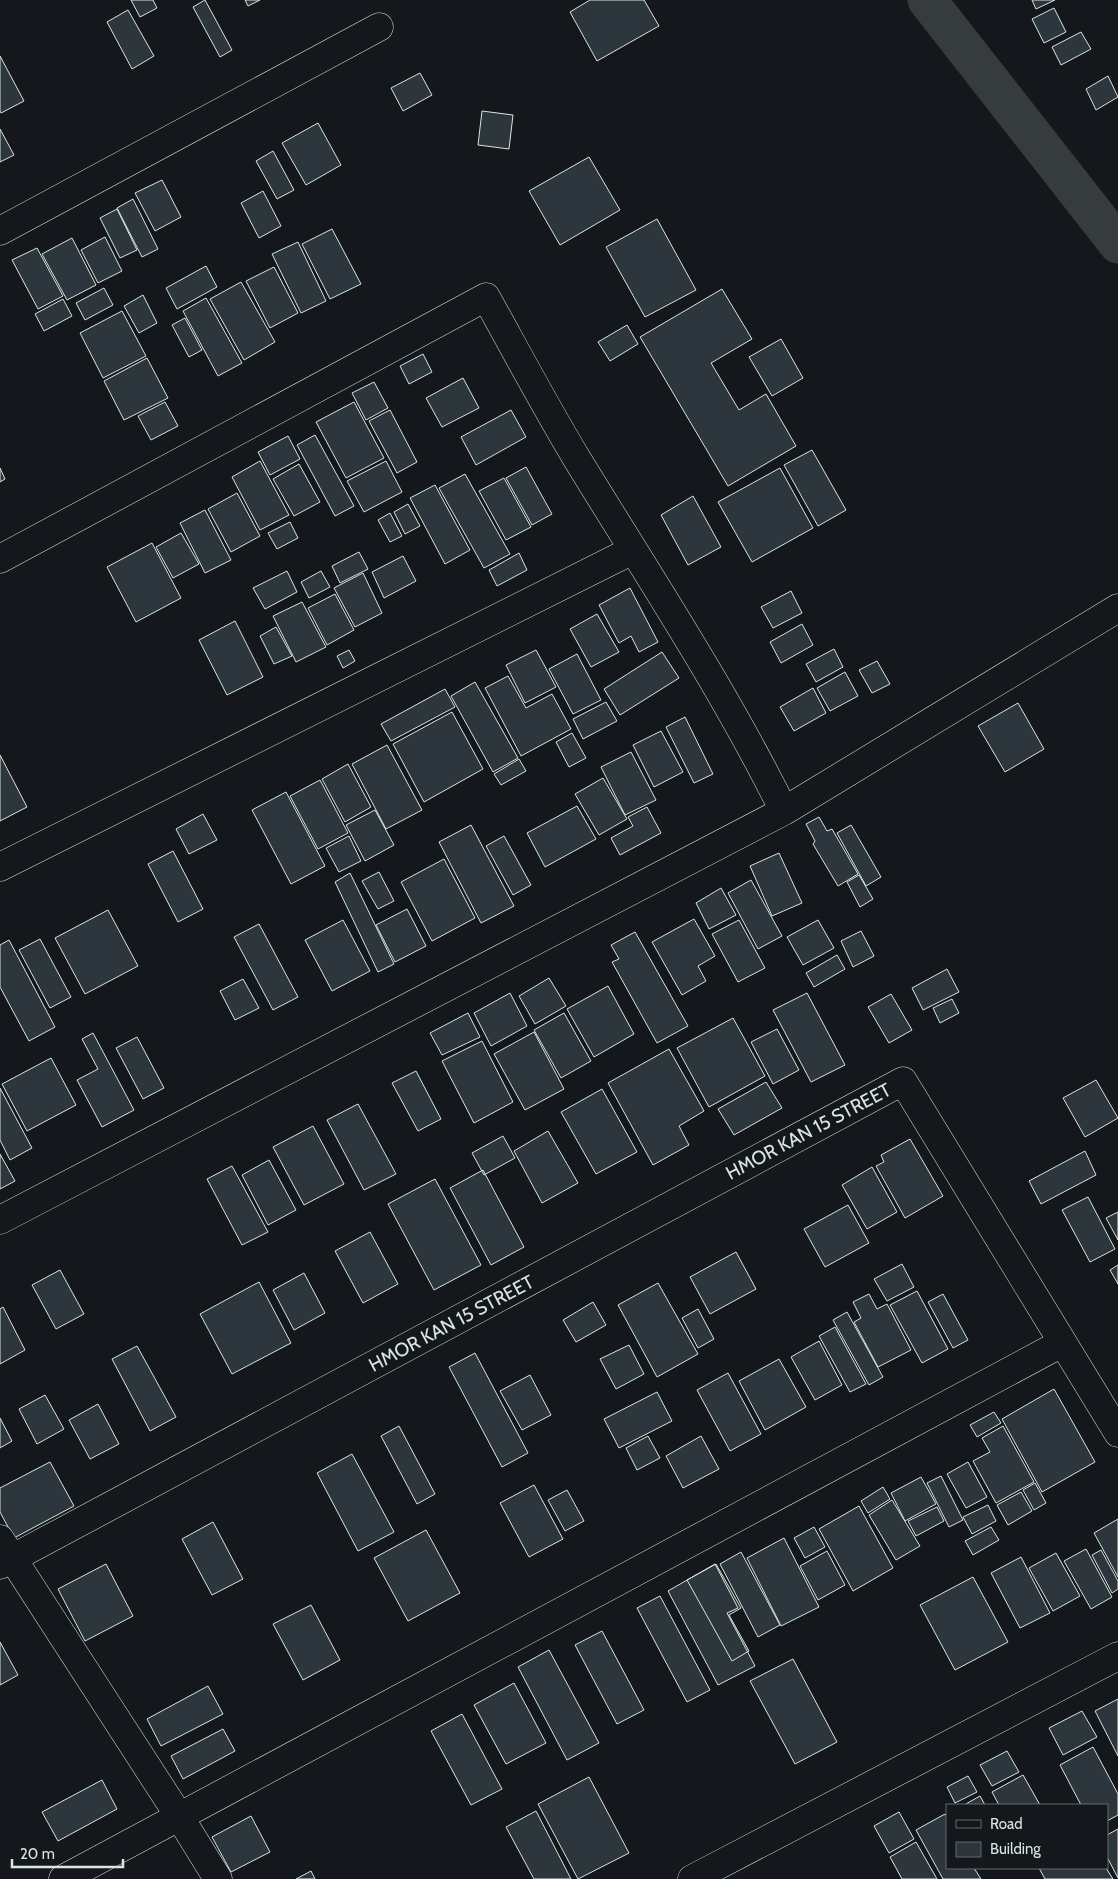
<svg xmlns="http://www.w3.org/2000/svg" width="1118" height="1879" font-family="Cabin,sans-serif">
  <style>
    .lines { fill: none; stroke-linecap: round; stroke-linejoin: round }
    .canal { stroke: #363b3e; stroke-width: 39 }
    .building { fill: #2c363c; stroke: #d8e6dc }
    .minor-casing { stroke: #d8e6dc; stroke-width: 29 }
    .minor { stroke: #14181c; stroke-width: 28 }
    .labels { text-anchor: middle; stroke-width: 4; stroke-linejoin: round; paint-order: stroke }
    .street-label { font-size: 19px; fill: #d8e6dc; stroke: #14181c }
  </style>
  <rect width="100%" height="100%" fill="#14181c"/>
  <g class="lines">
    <path class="canal" d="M927,0L1118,244"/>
  </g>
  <path class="building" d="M131,0H153L157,8L140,17Z
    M205,0L232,50L220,57L193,7Z
    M245,0H260L248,6Z
    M590,0H644L659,26L597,61L570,12Z
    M1032,0H1055L1036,9Z
    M1054,8L1066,32L1044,43L1032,19Z
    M128,10L154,56L132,69L107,22Z
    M1081,32L1091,49L1061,65L1052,47Z
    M0,56L24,101L1,113L0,111Z
    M420,73L432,95L403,111L391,88Z
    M1108,76L1118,97L1096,110L1086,89Z
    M482,111L513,115L509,149L478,145Z
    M318,123L341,165L306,185L282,143Z
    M0,129L14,155L0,162Z
    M273,151L294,190L277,199L256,161Z
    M589,157L620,210L560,245L529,191Z
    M162,180L181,217L155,231L135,193Z
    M263,191L281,226L259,238L241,203Z
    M133,199L158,249L142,257L117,208Z
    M117,209L137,250L120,258L100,218Z
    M657,219L696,290L645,317L606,247Z
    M332,229L361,284L330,299L302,244Z
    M105,237L122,271L98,283L81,250Z
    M72,238L96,285L67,300L42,254Z
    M298,242L326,301L301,313L272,254Z
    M37,248L63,296L38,309L12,260Z
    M206,266L217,287L177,309L166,288Z
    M274,267L298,313L270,328L246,281Z
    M241,282L275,342L244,360L210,299Z
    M104,288L113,305L85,320L76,303Z
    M722,289L752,339L711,363L739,410L766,394L796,446L728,486L640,337Z
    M143,295L157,323L139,333L124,306Z
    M206,298L242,363L218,376L183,311Z
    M63,299L72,316L44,331L35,314Z
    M122,311L146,356L103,378L80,333Z
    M185,318L202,350L189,357L172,325Z
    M627,325L638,344L610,361L598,342Z
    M781,339L803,378L772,396L749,357Z
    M423,354L432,372L409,384L400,366Z
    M147,358L168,398L124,420L104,381Z
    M463,378L479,408L442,427L426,398Z
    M374,382L388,408L366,420L352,393Z
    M165,402L178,426L151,440L138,416Z
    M354,402L384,458L346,478L316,422Z
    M390,410L417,462L397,473L369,421Z
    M511,410L526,437L476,465L461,437Z
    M315,435L354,506L335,516L297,445Z
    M288,436L300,459L270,475L258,452Z
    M812,450L846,510L818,526L784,465Z
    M260,461L289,515L260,530L232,477Z
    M386,461L402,492L364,512L347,481Z
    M299,464L320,502L294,516L273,479Z
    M526,467L552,514L532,525L506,478Z
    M0,468L5,479L0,482Z
    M780,468L813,528L752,562L718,502Z
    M465,474L510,554L484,568L439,488Z
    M504,478L531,527L506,540L479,491Z
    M435,485L470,550L445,564L410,498Z
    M237,493L260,536L231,552L208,509Z
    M693,496L721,547L688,565L661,515Z
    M408,504L420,526L405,534L394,512Z
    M205,510L231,560L205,573L180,523Z
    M390,513L402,536L390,542L378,520Z
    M290,522L298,538L277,549L268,533Z
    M181,533L199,564L173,578L156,547Z
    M152,543L181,598L136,622L107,567Z
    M359,552L368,569L340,583L332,566Z
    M519,553L527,570L497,586L489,570Z
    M403,556L416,581L384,598L372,572Z
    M287,571L297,592L265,609L253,588Z
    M321,571L330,587L309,598L301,582Z
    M363,573L382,613L355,627L334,588Z
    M630,588L658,642L639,652L631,636L619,643L599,605Z
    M791,591L802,613L773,628L761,607Z
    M335,594L354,630L327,645L308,608Z
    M302,602L326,647L296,662L273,616Z
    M597,614L619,652L591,667L570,629Z
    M235,621L263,677L227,695L199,640Z
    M802,624L813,645L781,663L770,642Z
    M276,627L292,656L274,664L260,636Z
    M834,649L843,667L816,682L806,664Z
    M349,650L355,661L343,668L337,656Z
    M536,650L556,687L525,703L506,665Z
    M662,652L679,678L620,715L604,689Z
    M577,654L601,700L573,714L549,669Z
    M877,661L890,684L872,693L859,670Z
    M845,672L858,696L830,711L817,688Z
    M508,676L526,708L552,694L571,729L521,756L485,688Z
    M475,682L518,758L493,772L451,696Z
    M813,688L826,713L794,731L780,707Z
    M445,689L455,707L391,741L381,724Z
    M606,702L617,721L583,739L573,719Z
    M1018,703L1044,749L1005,772L978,726Z
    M452,712L483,769L424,802L393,744Z
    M685,717L713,774L694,783L666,727Z
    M661,731L683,772L654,787L633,745Z
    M572,733L586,758L569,767L556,742Z
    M387,745L422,810L386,829L352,764Z
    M631,752L656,800L625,815L601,767Z
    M0,755L27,807L0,821Z
    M519,759L526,771L501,785L494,774Z
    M348,764L371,807L345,822L322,779Z
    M603,778L627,819L599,835L575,794Z
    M320,780L348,833L318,849L290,796Z
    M286,792L325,866L291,884L252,810Z
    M577,806L596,839L545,867L527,833Z
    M647,807L661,833L620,855L611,838L633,826L628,817Z
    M375,810L394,845L365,861L346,825Z
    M203,814L217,840L189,854L176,829Z
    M819,817L827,831L832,829L858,874L838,886L813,844L815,841L806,824Z
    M471,825L514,906L481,923L439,842Z
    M851,825L881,877L866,886L837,833Z
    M349,836L361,861L339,872L326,848Z
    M504,836L531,885L513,895L486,846Z
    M173,851L203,909L178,922L148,864Z
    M779,853L802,903L772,916L750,866Z
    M444,859L475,918L432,941L401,882Z
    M379,872L394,901L378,909L362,881Z
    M350,873L394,964L378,972L335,882Z
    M859,875L873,899L860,907L847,882Z
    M751,880L782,936L758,949L728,893Z
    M721,888L736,915L709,929L696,903Z
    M407,909L426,946L395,962L376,925Z
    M108,910L138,966L85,994L55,938Z
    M694,919L715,956L698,966L706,981L682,995L652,942Z
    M343,920L370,971L332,991L305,940Z
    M739,920L765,968L738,982L712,934Z
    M818,920L834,948L803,965L787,937Z
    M259,924L298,997L273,1010L234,937Z
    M861,931L874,956L853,967L841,941Z
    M635,932L688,1026L657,1043L612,962L619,959L611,945Z
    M40,939L71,997L50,1008L19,950Z
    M9,940L55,1027L29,1041L0,987V945Z
    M837,955L845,969L814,987L806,973Z
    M947,969L959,992L923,1010L912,988Z
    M549,978L566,1006L535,1024L519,996Z
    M243,979L259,1008L235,1020L220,991Z
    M608,986L634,1034L594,1057L567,1009Z
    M510,993L527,1026L491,1046L474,1013Z
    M807,993L845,1065L811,1082L773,1010Z
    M891,994L912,1030L889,1043L868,1007Z
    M952,999L959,1013L940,1023L933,1008Z
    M468,1013L480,1037L442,1055L430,1033Z
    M564,1013L591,1061L561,1078L534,1030Z
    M733,1018L765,1076L709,1107L677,1048Z
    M777,1029L799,1070L773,1084L751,1042Z
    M534,1032L564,1089L525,1110L494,1054Z
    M93,1033L134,1110L102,1127L77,1080L98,1069L82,1039Z
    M137,1037L164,1088L143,1099L116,1048Z
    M482,1041L513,1102L474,1123L442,1061Z
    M669,1049L704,1111L679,1126L689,1145L653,1165L608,1083Z
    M51,1058L76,1105L27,1131L2,1084Z
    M416,1071L441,1119L418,1131L392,1083Z
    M1096,1080L1118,1118L1085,1137L1063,1098Z
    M766,1082L782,1108L734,1135L718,1109Z
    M0,1088L32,1148L10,1160L0,1140Z
    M602,1089L637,1152L596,1174L561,1112Z
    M358,1104L396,1174L364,1190L327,1120Z
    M313,1126L344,1184L304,1205L273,1147Z
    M548,1131L578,1183L542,1203L514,1151Z
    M503,1136L515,1158L484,1175L472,1153Z
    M910,1139L943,1196L905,1218L876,1166L884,1162L881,1155Z
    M1085,1151L1096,1175L1041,1204L1029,1181Z
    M0,1154L15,1181L0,1189Z
    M269,1160L296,1210L268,1225L242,1175Z
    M232,1166L268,1232L242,1245L207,1179Z
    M872,1167L897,1212L867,1229L842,1185Z
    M483,1170L524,1247L491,1265L450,1188Z
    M435,1179L481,1265L434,1290L388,1204Z
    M1088,1197L1115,1249L1090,1262L1062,1210Z
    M848,1205L869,1243L825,1267L804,1229Z
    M1118,1212V1240L1106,1218Z
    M370,1232L398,1284L363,1303L335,1251Z
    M736,1252L756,1289L710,1314L690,1277Z
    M902,1264L914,1287L887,1301L874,1279Z
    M1118,1265V1284L1110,1270Z
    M60,1270L84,1314L56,1329L32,1285Z
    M304,1273L325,1313L294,1330L273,1290Z
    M259,1282L291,1343L232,1374L200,1314Z
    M658,1283L698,1354L657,1377L618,1305Z
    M917,1291L948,1349L922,1363L890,1305Z
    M869,1294L877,1309L887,1304L911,1350L878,1367L854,1322L861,1318L853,1302Z
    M943,1294L968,1340L953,1348L928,1302Z
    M593,1302L606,1325L576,1342L563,1320Z
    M3,1307L25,1350L0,1364V1309Z
    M698,1309L714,1339L698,1348L682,1318Z
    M847,1312L883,1377L869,1385L833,1320Z
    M835,1327L866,1384L850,1392L819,1336Z
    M819,1341L842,1385L815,1400L791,1357Z
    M629,1345L644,1374L616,1389L600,1359Z
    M137,1346L176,1417L150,1431L112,1359Z
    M475,1353L528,1453L502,1467L449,1367Z
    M779,1359L806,1407L765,1430L739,1381Z
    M728,1373L761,1434L730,1451L697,1390Z
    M530,1375L551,1415L522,1430L500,1391Z
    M1054,1389L1095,1462L1042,1492L1002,1419Z
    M657,1392L672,1421L619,1448L604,1419Z
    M45,1395L64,1429L37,1444L19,1409Z
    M98,1404L119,1444L90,1459L69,1420Z
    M994,1412L1001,1423L977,1437L970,1425Z
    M0,1418L12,1441L0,1448Z
    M399,1426L435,1494L417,1504L381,1436Z
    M1003,1426L1034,1482L996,1503L973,1461L990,1452L982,1438Z
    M648,1436L660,1458L637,1470L626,1448Z
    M701,1436L719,1469L683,1488L666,1456Z
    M352,1454L394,1532L358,1551L317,1473Z
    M50,1462L74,1506L14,1538L0,1512V1488Z
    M968,1462L987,1497L966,1508L947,1474Z
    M941,1476L963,1520L949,1527L927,1483Z
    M921,1477L936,1504L905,1521L891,1493Z
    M1035,1483L1046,1503L1034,1510L1023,1490Z
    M534,1485L563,1539L529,1557L500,1503Z
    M883,1487L890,1499L868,1513L861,1501Z
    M567,1490L584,1521L565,1531L548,1500Z
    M1021,1492L1032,1511L1008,1525L997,1505Z
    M892,1500L920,1546L896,1560L869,1515Z
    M988,1505L996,1521L972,1534L963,1517Z
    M859,1506L893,1568L853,1591L819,1529Z
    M937,1507L944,1521L916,1536L908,1521Z
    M1118,1519V1577L1094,1533Z
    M213,1522L243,1579L212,1595L182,1539Z
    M814,1527L825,1547L805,1558L794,1538Z
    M991,1527L999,1540L973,1555L965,1541Z
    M426,1530L460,1593L408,1621L374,1558Z
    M784,1538L819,1607L781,1626L747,1558Z
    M1086,1549L1112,1597L1091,1609L1064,1561Z
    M1101,1550L1118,1581V1589L1112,1593L1092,1555Z
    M827,1551L845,1585L818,1600L800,1566Z
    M741,1552L780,1625L758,1637L720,1564Z
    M1056,1553L1080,1596L1053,1611L1029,1568Z
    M1021,1557L1050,1613L1020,1628L991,1573Z
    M106,1564L133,1616L85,1641L58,1589Z
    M715,1564L738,1608L727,1613L755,1666L718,1685L668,1591Z
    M716,1564L741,1608L729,1615L749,1651L732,1661L687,1580Z
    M973,1577L1008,1642L955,1670L920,1605Z
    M660,1596L710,1690L687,1702L637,1608Z
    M311,1605L340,1660L303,1680L273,1624Z
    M602,1631L644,1710L617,1724L575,1645Z
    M0,1642L18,1675L0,1685Z
    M549,1650L599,1743L567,1760L518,1667Z
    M793,1659L837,1742L795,1764L750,1681Z
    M514,1683L546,1743L506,1764L474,1705Z
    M208,1686L223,1714L161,1746L147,1719Z
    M1118,1699V1756L1095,1711Z
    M1082,1711L1097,1737L1063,1755L1049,1728Z
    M462,1714L502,1789L471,1805L431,1731Z
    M223,1729L235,1751L183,1779L171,1756Z
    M1093,1747L1118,1794V1815L1107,1821V1805H1081L1060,1765Z
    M1007,1751L1019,1772L992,1786L980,1765Z
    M1023,1775L1040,1805H999L992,1792Z
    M968,1776L977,1792L955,1803L947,1787Z
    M589,1777L629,1853L578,1879L538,1804Z
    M102,1780L117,1809L58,1841L42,1812Z
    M980,1796L985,1805H964Z
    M536,1811L571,1879H534L506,1827Z
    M899,1812L914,1839L889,1853L874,1826Z
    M945,1814L947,1817V1868H974L981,1879H943L916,1830Z
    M251,1816L270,1852L231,1872L212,1837Z
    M1118,1829V1878L1107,1857V1835Z
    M916,1842L937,1879H902L890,1857Z
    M1039,1868H1106L1113,1879H1045Z
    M311,1871L315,1879H296Z"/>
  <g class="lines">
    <defs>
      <path id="minor" d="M0,231L379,27
        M0,559L486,297C516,351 545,406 577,459C648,575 723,688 784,811L0,1220
        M784,811L1118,608
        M0,867L633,550
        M0,1539L179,1816L218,1879
        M0,1565L903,1081L1118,1433
        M63,1879L1062,1343
        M692,1879L1118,1656"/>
    </defs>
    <use href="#minor" class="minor-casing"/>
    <use href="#minor" class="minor"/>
  </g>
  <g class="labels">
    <g class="street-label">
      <text transform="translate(808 1131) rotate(-28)" y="7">HMOR KAN 15 STREET</text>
      <text transform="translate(451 1323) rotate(-28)" y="7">HMOR KAN 15 STREET</text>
    </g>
  </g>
  <rect x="946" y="1804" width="162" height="65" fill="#14181c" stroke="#626a69"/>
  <rect x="956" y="1820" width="25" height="8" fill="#14181c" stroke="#626a69"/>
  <text x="990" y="1829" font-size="15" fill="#d8e6dc">Road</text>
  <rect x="956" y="1842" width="25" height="15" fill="#2c363c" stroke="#626a69"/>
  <text x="990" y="1854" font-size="15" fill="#d8e6dc">Building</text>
  <path d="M12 1859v8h111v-8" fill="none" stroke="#d8e6dc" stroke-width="2.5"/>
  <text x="20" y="1859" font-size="15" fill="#d8e6dc" stroke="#14181c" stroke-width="4" paint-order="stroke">20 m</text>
</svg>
